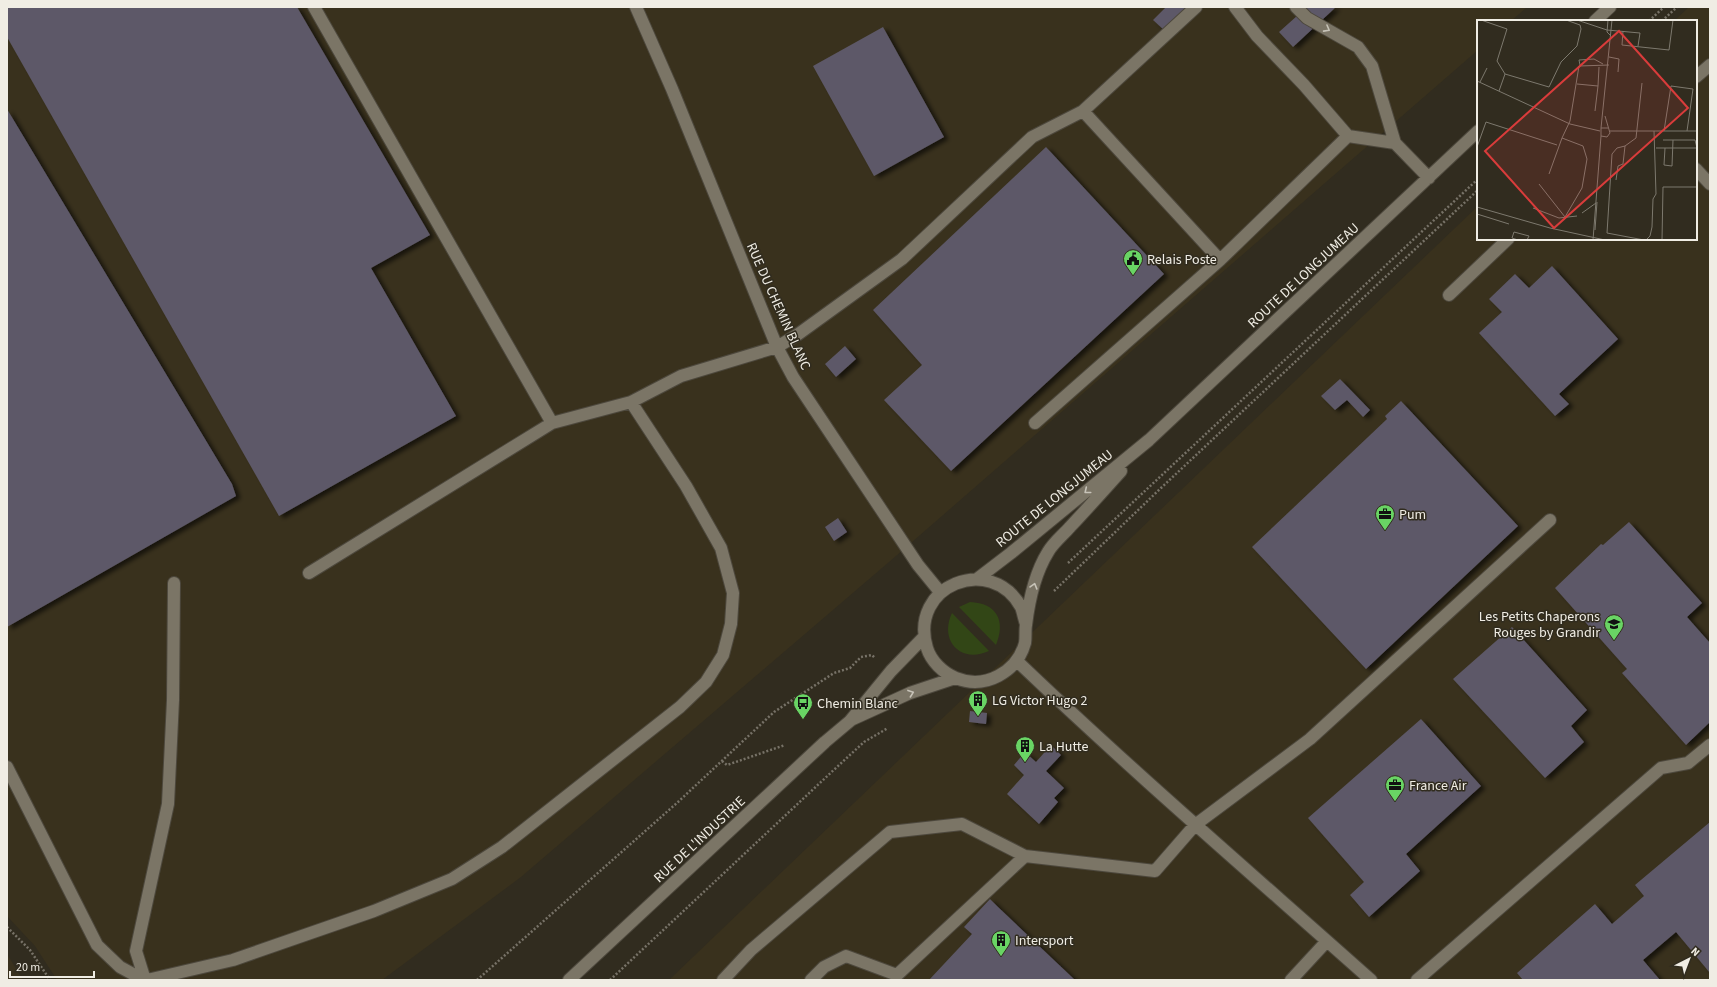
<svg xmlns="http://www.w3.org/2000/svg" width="1717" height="987" font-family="'Source Sans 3',sans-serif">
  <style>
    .built { fill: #39311d }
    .green { fill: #324616 }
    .building { fill: #5d5867; filter: url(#shadow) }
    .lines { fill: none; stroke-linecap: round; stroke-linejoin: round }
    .minor-casing { stroke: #4d483d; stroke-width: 14 }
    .path { stroke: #777267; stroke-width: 2.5; stroke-dasharray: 2 2; stroke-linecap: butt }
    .minor { stroke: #7b7566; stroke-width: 12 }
    .oneway { stroke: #c7c3b8 }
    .labels { text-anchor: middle; stroke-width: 3; stroke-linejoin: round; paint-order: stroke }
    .poi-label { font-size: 14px; fill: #f0ede4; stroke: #312c1f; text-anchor: start }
    .street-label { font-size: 14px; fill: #f0ede4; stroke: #312c1f }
    .inset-road { fill: none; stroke: #7d796e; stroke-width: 1 }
    .view { fill: #d93c3b; fill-opacity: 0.15; stroke: #d93c3b; stroke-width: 2 }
    .inset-edge { fill: none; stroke: #f0ede4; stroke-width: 2 }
  </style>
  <defs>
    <filter id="shadow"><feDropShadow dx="4.5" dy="2.5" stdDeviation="2" flood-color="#0009"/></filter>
  </defs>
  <rect width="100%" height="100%" fill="#312c1f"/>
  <path class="built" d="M7,7H1527L1511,21H1478V50L889,562L521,877L382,980H57L35,946L7,916Z
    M1689,7H1710V980H669L1478,206V239H1696V21H1674Z
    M7,954L23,980H7Z"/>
  <path class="green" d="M970,602C997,603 1006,621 996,645L959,607Z
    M952,613L989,651C960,664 939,640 952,613Z"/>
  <path class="building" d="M7,7H297L430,235L371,268L456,416L279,516L7,37Z
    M1166,7H1188L1164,30L1153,20Z
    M1307,7H1336L1293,47L1279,32Z
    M883,27L944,137L874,176L813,66Z
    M7,109L232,484L236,496L7,627Z
    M1046,147L1164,274L951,471L884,400L922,365L873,310Z
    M1552,266L1618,339L1559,394L1569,404L1555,416L1479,333L1502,312L1489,299L1515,274L1529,288Z
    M845,346L856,359L836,377L825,364Z
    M1340,379L1370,410L1363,417L1347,400L1335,410L1321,396Z
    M1401,401L1518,526L1366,669L1252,547L1387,419L1385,416Z
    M838,518L847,532L834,541L825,527Z
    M1629,522L1702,603L1687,617L1710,643V722L1686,745L1622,673L1627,669L1555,588L1601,544L1603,545Z
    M1512,627L1587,710L1571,726L1584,742L1545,778L1453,679Z
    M970,711L987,713L986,724L969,722Z
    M1421,719L1481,786L1406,854L1420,871L1369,917L1350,895L1364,882L1308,818Z
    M1051,745L1061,755L1046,771L1064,788L1054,798L1058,802L1039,824L1007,794L1024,775L1014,765L1025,752L1036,762Z
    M1710,822V973L1676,932L1643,960L1660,980H1523L1517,973L1595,904L1612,924L1644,896L1635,885Z
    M990,899L998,907L1075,980H929L972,934L964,927Z"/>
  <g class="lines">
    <defs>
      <path id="minor" d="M314,7L552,423
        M636,7L672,89L777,347L793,377L918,565L940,592
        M1235,7L1257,36L1304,85L1348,136L1395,143L1429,178
        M1296,7L1307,18L1358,47L1372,66L1395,143
        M1595,21L1610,7
        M1696,77L1710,65
        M1083,111L1220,260L1348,136
        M1696,169L1710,184
        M1449,295L1508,239
        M1035,423L1220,260
        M309,573L552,423L631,402
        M977,579L1011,553L1149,440L1478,131
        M1026,624C1024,619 1023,612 1021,607C991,553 908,585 927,648C931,661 943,673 956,678C985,690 1017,672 1025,643C1026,637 1025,630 1026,625C1029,600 1035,573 1048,552C1053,543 1063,535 1070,527C1087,509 1104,490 1121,471
        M1017,661C1132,771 1252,874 1371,980
        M853,719L910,693L955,678
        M7,767L97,945L120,967L144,980
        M145,980L136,951L168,804L173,700L174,583
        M147,980L233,960L374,911L452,879L502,847L680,707L706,682L723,655L731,624L733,593L721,548L686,486L631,402L681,376L777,347L797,335L902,259L1032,137L1083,111L1196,7
        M569,980L825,742L850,721L891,671L924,637
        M723,980L751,950L890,832L962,824L1025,856
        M811,980L824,967L846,956L897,975L1025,856L1155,871L1195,825L1310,739L1550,520
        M1291,980L1327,941
        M1417,980L1661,768L1688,763L1710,745"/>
    </defs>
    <use href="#minor" class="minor-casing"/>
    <path class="path" d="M1649,21L1664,7
      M1662,21L1677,7
      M1068,563L1478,179
      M1054,591L1161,488L1478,190
      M722,761L727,765L785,745
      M7,927L30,950L50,980
      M477,980L678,802L774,712L834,673L850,668L861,657L872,655L875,658
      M610,980L838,766L864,742L888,728"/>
    <use href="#minor" class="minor"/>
  </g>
  <defs><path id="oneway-chevron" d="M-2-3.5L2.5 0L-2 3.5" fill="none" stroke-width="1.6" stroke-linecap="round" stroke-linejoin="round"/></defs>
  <g class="oneway">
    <use href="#oneway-chevron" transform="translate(1327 29) rotate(29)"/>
    <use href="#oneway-chevron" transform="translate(1087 491) rotate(141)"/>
    <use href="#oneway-chevron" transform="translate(1034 586) rotate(-74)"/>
    <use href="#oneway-chevron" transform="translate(911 693) rotate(-20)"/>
  </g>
  <defs>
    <symbol id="civic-pin" viewBox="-11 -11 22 30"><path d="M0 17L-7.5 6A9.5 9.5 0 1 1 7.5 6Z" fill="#69d464" stroke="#312c1f"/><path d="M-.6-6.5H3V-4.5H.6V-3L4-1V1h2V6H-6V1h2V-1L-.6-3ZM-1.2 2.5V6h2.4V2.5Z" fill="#111"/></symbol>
    <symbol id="office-pin" viewBox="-11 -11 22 30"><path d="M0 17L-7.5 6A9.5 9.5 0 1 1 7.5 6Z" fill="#69d464" stroke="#312c1f"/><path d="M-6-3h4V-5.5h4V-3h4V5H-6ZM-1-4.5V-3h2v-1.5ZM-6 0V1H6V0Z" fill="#111"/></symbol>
    <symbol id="school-pin" viewBox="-11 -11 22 30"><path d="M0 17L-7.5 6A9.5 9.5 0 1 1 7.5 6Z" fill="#69d464" stroke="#312c1f"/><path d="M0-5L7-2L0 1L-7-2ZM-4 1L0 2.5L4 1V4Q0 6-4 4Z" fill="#111"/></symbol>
    <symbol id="building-pin" viewBox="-11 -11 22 30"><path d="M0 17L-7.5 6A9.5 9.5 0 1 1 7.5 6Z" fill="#69d464" stroke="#312c1f"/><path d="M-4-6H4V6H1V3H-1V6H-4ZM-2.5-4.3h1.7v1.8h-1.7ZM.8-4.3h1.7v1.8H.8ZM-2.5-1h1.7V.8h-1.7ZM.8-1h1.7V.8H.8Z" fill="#111"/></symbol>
    <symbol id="bus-pin" viewBox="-11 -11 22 30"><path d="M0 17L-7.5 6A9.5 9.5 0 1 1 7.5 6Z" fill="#69d464" stroke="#312c1f"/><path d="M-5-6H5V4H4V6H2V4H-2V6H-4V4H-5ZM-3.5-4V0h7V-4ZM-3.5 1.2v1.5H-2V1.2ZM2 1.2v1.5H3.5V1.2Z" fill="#111"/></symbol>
  </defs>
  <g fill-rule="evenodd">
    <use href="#civic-pin" x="1122" y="248" width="22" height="30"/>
    <use href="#office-pin" x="1374" y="503" width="22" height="30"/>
    <use href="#school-pin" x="1603" y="613" width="22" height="30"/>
    <use href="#building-pin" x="967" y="689" width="22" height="30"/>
    <use href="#bus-pin" x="792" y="692" width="22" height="30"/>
    <use href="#building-pin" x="1014" y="735" width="22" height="30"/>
    <use href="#office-pin" x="1384" y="774" width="22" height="30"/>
    <use href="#building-pin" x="990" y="929" width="22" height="30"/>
  </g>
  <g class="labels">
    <g class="poi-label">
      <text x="1147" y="264">Relais Poste</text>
      <text x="1399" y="519">Pum</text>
      <text x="1600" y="621" text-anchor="end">Les Petits Chaperons<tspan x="1600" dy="16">Rouges by Grandir</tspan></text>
      <text x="992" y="705">LG Victor Hugo 2</text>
      <text x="817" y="708">Chemin Blanc</text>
      <text x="1039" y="751">La Hutte</text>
      <text x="1409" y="790">France Air</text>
      <text x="1015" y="945">Intersport</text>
    </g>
    <g class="street-label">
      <text transform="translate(1303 275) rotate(-43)" y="5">ROUTE DE LONGJUMEAU</text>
      <text transform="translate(779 306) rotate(66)" y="5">RUE DU CHEMIN BLANC</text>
      <text transform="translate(1054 498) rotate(-39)" y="5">ROUTE DE LONGJUMEAU</text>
      <text transform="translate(699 839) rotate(-43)" y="5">RUE DE L'INDUSTRIE</text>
    </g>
  </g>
  <g transform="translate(1477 20)">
    <rect width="220" height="220" fill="#312c1f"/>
    <path class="inset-road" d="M4,0L30,9L20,41L28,54L72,67L84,42L100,26L104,9L103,5L89,0M100,0L130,10L163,13L161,26M131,0L130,12L134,16M146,11L145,25L192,30L196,0M132,37L142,39L141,52M103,45L102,40L117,39L126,44M0,61L93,104L123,111M3,62L10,48M100,64L121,66L122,47M22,71L28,54M118,91L121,66M128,96L133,113L130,117L124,116V108H131M124,108L135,0M133,111H220M187,111L194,66L216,69L210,111M148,126L140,128L135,134L130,213L167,220M0,127L9,102L80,125M179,128H220L218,120H186M188,128L187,145L195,146L196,120M72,154L85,118M139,160L141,146L146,144L148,126L159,118L165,63M62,164L88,197L105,168L110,139L106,126L85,118L93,101L102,46L132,45M0,187L73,208L128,220M56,188L82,198L100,196M105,193L119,183M0,194L32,204M118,210L120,182M41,220L35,218L37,212L52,216L50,220M116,220L124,116M169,220L173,216L175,207L176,179L179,174L177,111M185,220L186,167H220"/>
    <path class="view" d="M142,11L211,88L77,208L8,131Z"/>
    <rect width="220" height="220" class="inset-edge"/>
  </g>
  <rect width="1717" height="987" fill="none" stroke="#f0ede4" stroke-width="16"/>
  <g transform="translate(1689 959) rotate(42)" stroke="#312c1f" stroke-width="3" paint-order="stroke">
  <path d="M0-3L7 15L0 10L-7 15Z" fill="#f0ede4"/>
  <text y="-6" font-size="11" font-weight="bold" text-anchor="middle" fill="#f0ede4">N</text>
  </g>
  <path d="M10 971v6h84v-6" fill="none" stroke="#f0ede4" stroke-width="2"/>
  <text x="16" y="971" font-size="12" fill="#f0ede4" stroke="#312c1f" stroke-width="3" paint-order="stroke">20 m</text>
</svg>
